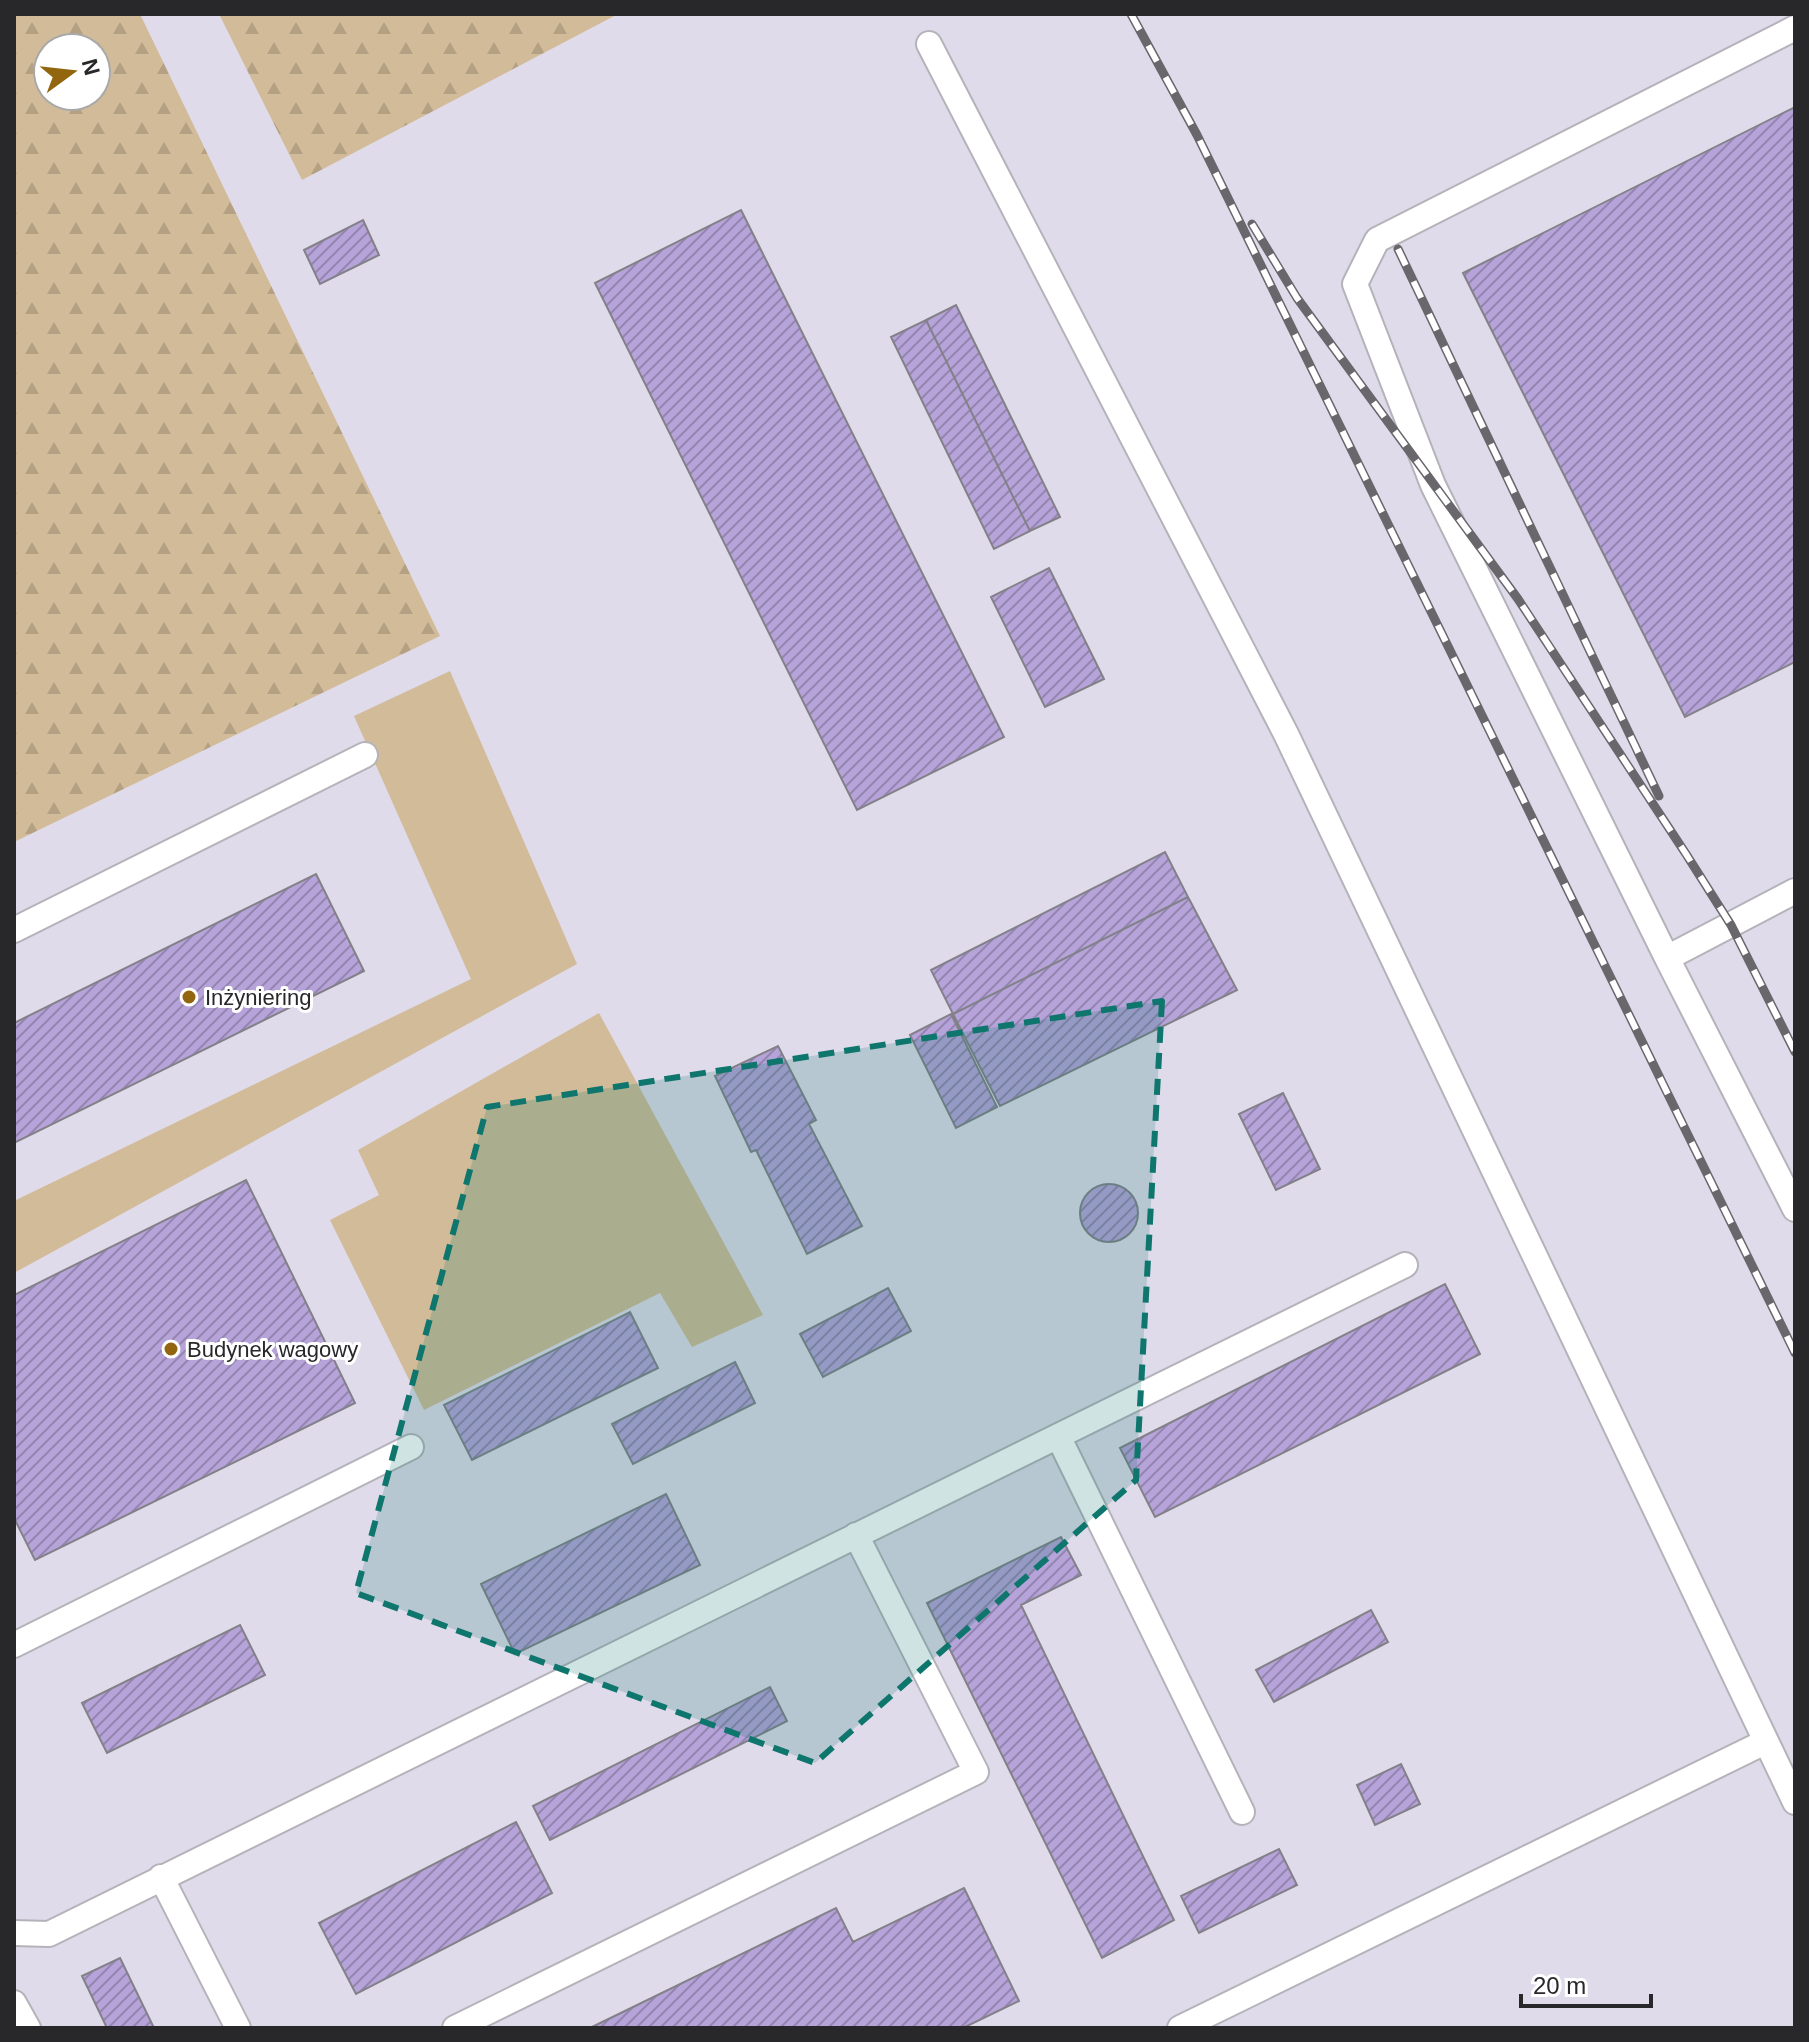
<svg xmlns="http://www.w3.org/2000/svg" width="1809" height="2042" font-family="Arial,sans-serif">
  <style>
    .built { fill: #e0dbea; fill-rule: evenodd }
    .grass { fill: #d2bb98 }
    .forest { fill: url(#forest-firs); fill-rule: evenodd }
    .building { fill: url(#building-hatch); stroke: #838188; stroke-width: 2 }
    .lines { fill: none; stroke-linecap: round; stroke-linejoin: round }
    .lane-casing { stroke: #b5b3ba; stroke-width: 28 }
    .lane { stroke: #fff; stroke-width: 24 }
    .rail-casing { stroke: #69676c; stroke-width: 9 }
    .rail { stroke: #fff; stroke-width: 6; stroke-dasharray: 18; stroke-linecap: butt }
    .marked { fill: #0f766e; fill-opacity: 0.2; stroke: #0f766e; stroke-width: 6; stroke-dasharray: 16 10; stroke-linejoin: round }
    .poi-dot { fill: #91660f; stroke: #fff; stroke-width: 3 }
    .labels { text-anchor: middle; stroke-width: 6; stroke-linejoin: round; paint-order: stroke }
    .poi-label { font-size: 22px; fill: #28272a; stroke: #fff; text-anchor: start }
  </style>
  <defs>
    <pattern id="forest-firs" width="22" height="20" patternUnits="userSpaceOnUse" patternTransform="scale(2)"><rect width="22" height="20" fill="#d2bb98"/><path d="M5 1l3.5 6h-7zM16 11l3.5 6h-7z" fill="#b4a183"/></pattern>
    <pattern id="building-hatch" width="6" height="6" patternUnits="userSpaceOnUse" patternTransform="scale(2)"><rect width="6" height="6" fill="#b6a3d9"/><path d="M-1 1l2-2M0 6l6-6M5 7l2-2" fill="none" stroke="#9485b0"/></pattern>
  </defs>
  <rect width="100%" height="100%" fill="#ebe8f0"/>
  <path class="built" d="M14,14H1795V2028H14ZM48,48H96V96H48Z"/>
  <path class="grass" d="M450,671L577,964L14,1273V1201L471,979L354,716Z
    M599,1013L763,1315L692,1347L660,1293L424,1410L330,1220L379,1195L358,1150Z"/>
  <path class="forest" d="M14,14H140L440,636L14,842ZM48,48H96V96H48Z
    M219,14H618L302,180Z"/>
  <path class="building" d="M1795,107V662L1685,717L1463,273Z
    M741,210L1004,737L857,810L595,283Z
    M363,220L379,255L320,284L304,250Z
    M956,305L1060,517L1030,531L926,320Z
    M926,320L1030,531L994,549L891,337Z
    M1049,568L1104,679L1045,707L991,597Z
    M1165,852L1188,897L953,1014L931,970Z
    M316,874L364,971L14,1143V1023Z
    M1188,897L1237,990L1000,1106L953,1014Z
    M951,1014L997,1107L956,1128L910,1035Z
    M778,1046L816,1120L809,1124L862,1226L807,1254L756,1150L751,1152L715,1076Z
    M1283,1093L1320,1169L1276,1190L1239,1114Z
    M246,1180L355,1403L35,1560L14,1518V1295Z
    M1080 1213a29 29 0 1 1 58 0a29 29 0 1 1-58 0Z
    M1445,1284L1480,1354L1155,1517L1120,1448Z
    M888,1288L911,1331L823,1377L800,1334Z
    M630,1312L658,1368L472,1460L444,1405Z
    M735,1362L755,1403L633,1464L612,1424Z
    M666,1494L700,1565L515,1654L481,1584Z
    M1061,1537L1081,1575L1021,1605L1174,1920L1102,1958L927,1603Z
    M1371,1610L1388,1642L1274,1702L1256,1670Z
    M240,1625L265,1675L107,1753L82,1703Z
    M770,1687L787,1721L550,1840L533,1806Z
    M1401,1764L1420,1804L1375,1825L1357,1785Z
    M516,1822L552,1893L356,1994L319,1923Z
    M1279,1849L1297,1885L1199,1933L1181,1896Z
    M964,1888L1019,2001L963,2028H590L836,1908L853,1942Z
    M120,1958L154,2028H107L82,1976Z"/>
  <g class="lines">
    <defs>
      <path id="lane" d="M929,44L1286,734L1795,1802
        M1795,891L1667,958L1795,1209
        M14,930L365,755
        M1667,958L1433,485L1355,284L1377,240L1795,28
        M1058,1436L1242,1812
        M14,1645L411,1447
        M161,1877L238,2028
        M14,1933L49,1934L1405,1265
        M14,2003L28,2028
        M455,2028L976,1772L856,1535
        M1180,2028L1765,1742"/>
    </defs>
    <use href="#lane" class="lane-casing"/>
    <use href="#lane" class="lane"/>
    <defs>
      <path id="rail" d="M1131,14L1197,135L1795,1353
        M1252,224L1297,298L1518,599L1686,854L1731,925L1795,1052
        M1398,249L1659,796"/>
    </defs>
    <use href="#rail" class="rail-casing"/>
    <use href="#rail" class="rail"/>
  </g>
  <path class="marked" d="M1162,1001L1136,1480L815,1763L356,1593L487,1107Z"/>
  <g class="poi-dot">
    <circle cx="189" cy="997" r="8"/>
    <circle cx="171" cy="1349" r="8"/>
  </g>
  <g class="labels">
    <g class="poi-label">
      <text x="205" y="1005">Inżyniering</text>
      <text x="187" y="1357">Budynek wagowy</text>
    </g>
  </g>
  <rect width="1809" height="2042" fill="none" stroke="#28272a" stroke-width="32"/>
  <g transform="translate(72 72) rotate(75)"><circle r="38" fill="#ffffff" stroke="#a9a9aa" stroke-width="2"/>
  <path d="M0-6L14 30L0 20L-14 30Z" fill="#91660f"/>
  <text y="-12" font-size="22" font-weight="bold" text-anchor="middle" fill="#28272a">N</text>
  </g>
  <path d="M1521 1994v12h130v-12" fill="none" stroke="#28272a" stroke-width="4"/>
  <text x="1533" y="1994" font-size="24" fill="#28272a" stroke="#ffffff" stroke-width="6" paint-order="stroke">20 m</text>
</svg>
